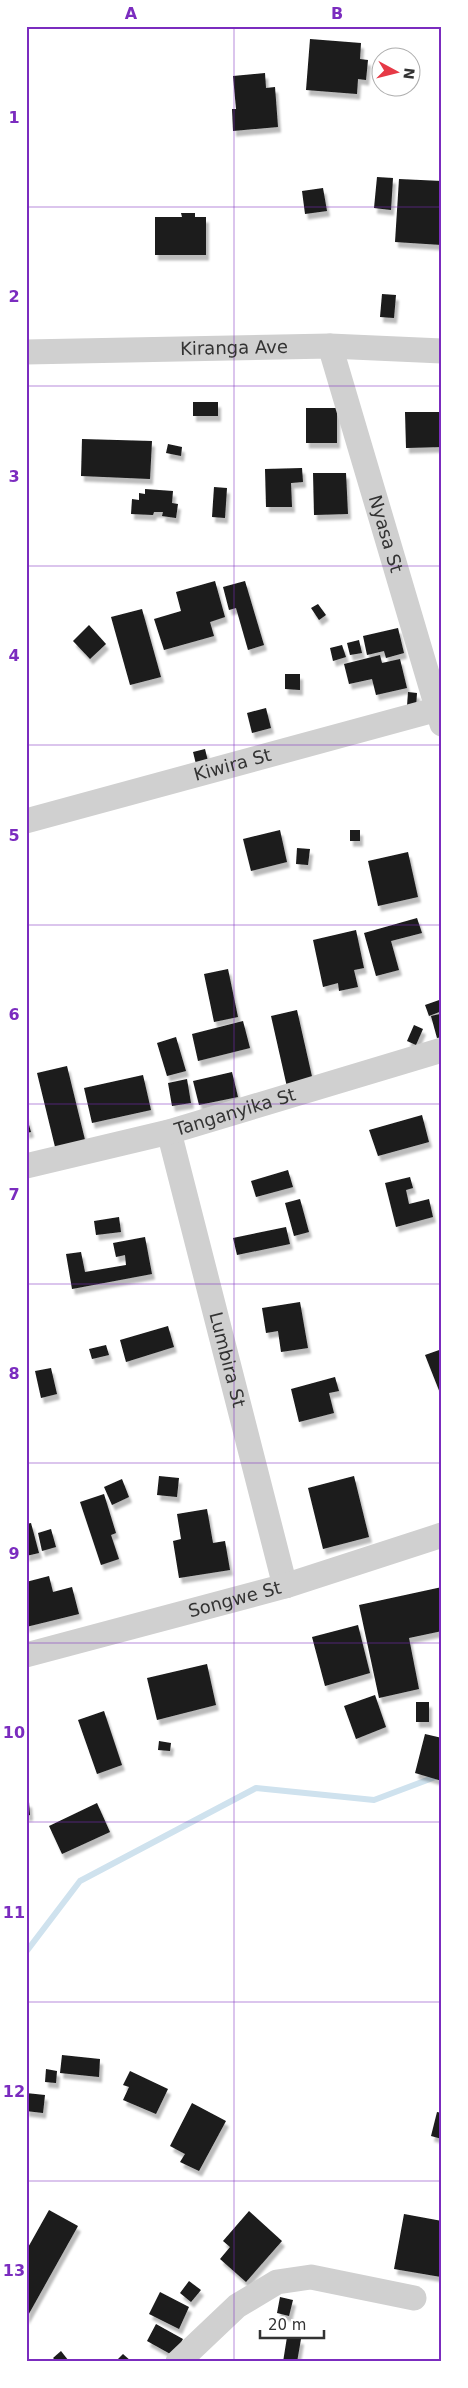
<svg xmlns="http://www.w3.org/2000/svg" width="468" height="2388" font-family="'DejaVu Sans',sans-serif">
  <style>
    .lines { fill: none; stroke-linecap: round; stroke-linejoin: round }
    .stream { stroke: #cfe2ee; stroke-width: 6 }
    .building { fill: #1a1a1a; filter: url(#shadow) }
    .minor { stroke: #d0d0d0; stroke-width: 25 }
    .grid { fill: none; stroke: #7b2cbf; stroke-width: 1; stroke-opacity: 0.55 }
    .labels { text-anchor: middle; stroke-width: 5; stroke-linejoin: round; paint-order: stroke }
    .street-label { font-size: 18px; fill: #333; stroke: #fff }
    .neatline { fill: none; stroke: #7b2cbf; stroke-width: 2 }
    .grid-label { font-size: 16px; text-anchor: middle; font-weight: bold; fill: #7b2cbf }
  </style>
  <defs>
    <filter id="shadow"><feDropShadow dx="3" dy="5.5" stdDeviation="1" flood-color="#0004"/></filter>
  </defs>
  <rect width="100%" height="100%" fill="#fff"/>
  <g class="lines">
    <path class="stream" d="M26,1952L80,1881L256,1788L374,1800L438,1776"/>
  </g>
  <path class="building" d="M310,39L361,43L360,59L368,60L366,80L358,79L357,94L306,90Z
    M265,73L266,88L275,87L278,127L233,131L232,109H236L233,76Z
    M377,177L393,178L391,210L374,208Z
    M399,179L442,181V245L395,242Z
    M323,188L327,211L305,214L302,191Z
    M181,213H195V217H206V255H155V217H182Z
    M382,294L396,295L394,318L380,317Z
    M193,402H218V416H193Z
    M306,408H337V443H306Z
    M405,412H442V447L406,448Z
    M82,439L152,441L150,479L81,476Z
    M168,444L182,447L181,456L166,453Z
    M302,468L303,482L291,483L292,507H266L265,469Z
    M313,473H346L348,514L314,515Z
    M214,487L227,488L225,518L212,517Z
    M145,489L173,491L172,503L178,504L176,518L162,516L163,512H154L153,515L131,514L132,499L139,500V493L145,494Z
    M215,581L225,617L210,622L214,636L164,650L154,619L181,611L176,592Z
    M245,581L264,645L248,650L236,608L229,610L223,587Z
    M318,604L326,615L319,620L311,608Z
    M142,609L161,677L130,685L111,617Z
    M89,625L106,644L90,659L73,641Z
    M398,628L404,653L386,658L384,651L367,655L363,636Z
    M359,640L362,653L350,655L347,643Z
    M342,645L346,657L333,661L330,648Z
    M380,655L382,663L400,659L407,688L376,695L372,679L349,684L344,664Z
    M285,674H300V690L285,689Z
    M408,692L417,693L416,707L407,706Z
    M266,708L271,728L252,733L247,713Z
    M205,749L208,761L196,764L193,752Z
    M280,830L287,862L251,871L243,839Z
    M350,830H360V841H350Z
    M297,848L310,849L308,865L296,864Z
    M408,852L418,897L378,906L368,861Z
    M417,918L422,933L391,941L399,970L376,976L364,933Z
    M356,930L364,968L354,970L358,987L339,991L338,983L323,987L313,940Z
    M228,969L238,1017L214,1022L204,974Z
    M442,999V1011L429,1016L425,1005Z
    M297,1010L313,1081L287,1087L271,1016Z
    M440,1014L442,1037L437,1038L431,1016Z
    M243,1021L250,1048L198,1061L192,1034Z
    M414,1025L423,1029L416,1045L407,1041Z
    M176,1037L186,1071L167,1076L157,1043Z
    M67,1066L86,1144L56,1151L37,1073Z
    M232,1072L238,1097L199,1105L193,1081Z
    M143,1075L151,1110L92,1123L84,1088Z
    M187,1079L191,1103L172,1106L168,1083Z
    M26,1114L31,1132L26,1133Z
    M422,1115L429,1142L378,1156L369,1130Z
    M288,1170L293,1187L256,1197L251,1181Z
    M410,1177L413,1188L406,1190L409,1204L429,1199L433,1217L396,1227L385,1183Z
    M300,1199L309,1232L294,1236L285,1203Z
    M119,1217L121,1232L96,1235L94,1221Z
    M286,1227L290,1244L237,1255L233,1238Z
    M145,1237L152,1274L72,1289L66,1254L81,1252L85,1272L126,1265L125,1255L116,1257L113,1243Z
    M300,1302L308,1348L281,1352L278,1331L266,1333L262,1308Z
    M168,1326L174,1347L126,1362L120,1340Z
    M106,1345L109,1355L92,1359L89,1349Z
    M442,1349V1398L425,1355Z
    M51,1368L57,1394L41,1398L35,1371Z
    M335,1377L339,1391L329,1393L334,1413L299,1422L291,1389Z
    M159,1476L179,1478L177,1497L157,1495Z
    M354,1476L369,1537L323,1549L308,1488Z
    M122,1479L129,1497L112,1505L104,1487Z
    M104,1494L116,1533L111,1535L119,1559L101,1565L80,1502Z
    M207,1509L213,1543L225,1541L230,1570L179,1578L173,1541L181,1539L177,1514Z
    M31,1523L39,1553L26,1556V1524Z
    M51,1529L56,1547L42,1551L38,1533Z
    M49,1576L53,1592L72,1587L79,1614L26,1627V1582Z
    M442,1587V1631L409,1638L419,1689L379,1698L359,1605Z
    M358,1625L370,1673L325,1686L312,1637Z
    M207,1664L216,1705L157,1720L147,1678Z
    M375,1695L386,1727L356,1739L344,1706Z
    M416,1702H429V1722H416Z
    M104,1711L122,1765L97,1774L78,1720Z
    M425,1734L442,1738V1781L415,1773Z
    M159,1741L171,1743L170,1751L158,1750Z
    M26,1802H29L30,1815L26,1816Z
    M97,1803L110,1832L62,1854L49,1826Z
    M62,2055L100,2059L99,2077L60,2073Z
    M46,2069L57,2071L56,2083L45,2082Z
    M130,2071L168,2089L156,2114L123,2100L129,2087L123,2085Z
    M26,2093L45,2095L43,2113L26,2111Z
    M192,2103L226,2121L199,2171L180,2162L185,2154L170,2146Z
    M437,2112L442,2113V2139L431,2136Z
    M49,2210L78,2226L26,2319V2251Z
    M249,2211L282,2241L246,2282L220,2259L230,2247L223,2241Z
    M404,2214L442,2221L441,2277L394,2269Z
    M189,2281L201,2290L191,2302L180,2293Z
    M160,2292L189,2307L179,2329L149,2314Z
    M280,2297L293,2300L289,2316L277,2313Z
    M156,2324L183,2339L174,2356L147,2341Z
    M287,2337L301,2339L297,2362H283Z
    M61,2351L68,2360L66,2362H57L53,2358Z
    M123,2354L132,2362H115Z"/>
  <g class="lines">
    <g class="minor">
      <path id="s1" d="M330,346L442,724"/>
      <path id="s2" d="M26,352L330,346L442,351"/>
      <path id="s3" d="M26,821L438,709"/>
      <path id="s4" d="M169,1132L285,1586"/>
      <path id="s5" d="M26,1166L169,1132L442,1050"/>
      <path id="s6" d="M26,1655L285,1586L442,1535"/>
      <path d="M178,2362L237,2306L277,2282L311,2277L414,2298"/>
    </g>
  </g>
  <path class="grid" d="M234,26V2362M26,207H442M26,386H442M26,566H442M26,745H442M26,925H442M26,1104H442M26,1284H442M26,1463H442M26,1643H442M26,1822H442M26,2002H442M26,2181H442"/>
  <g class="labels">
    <g class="street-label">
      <text dy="6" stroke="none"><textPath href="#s2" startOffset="208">Kiranga Ave</textPath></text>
      <text dy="6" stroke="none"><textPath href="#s1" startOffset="196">Nyasa St</textPath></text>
      <text dy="6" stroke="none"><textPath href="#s3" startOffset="214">Kiwira St</textPath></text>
      <text dy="6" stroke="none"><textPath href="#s5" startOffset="216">Tanganyika St</textPath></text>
      <text dy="6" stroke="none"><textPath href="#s4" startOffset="235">Lumbira St</textPath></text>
      <text dy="6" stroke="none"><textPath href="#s6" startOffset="216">Songwe St</textPath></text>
    </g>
  </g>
  <rect width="468" height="2388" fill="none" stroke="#ffffff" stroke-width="55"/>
  <g transform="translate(396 72) rotate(97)"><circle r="24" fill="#ffffff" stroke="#adadad"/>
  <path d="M0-4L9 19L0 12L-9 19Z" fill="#e63946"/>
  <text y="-8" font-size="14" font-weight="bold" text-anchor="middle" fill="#333333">N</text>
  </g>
  <path d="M260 2330v8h64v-8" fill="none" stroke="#333333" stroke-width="2.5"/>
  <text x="268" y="2330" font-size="15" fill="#333333" stroke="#ffffff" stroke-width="4" paint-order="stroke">20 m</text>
  <rect x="28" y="28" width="412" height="2332" class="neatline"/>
  <g class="grid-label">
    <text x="131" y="19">A</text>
    <text x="337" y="19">B</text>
    <text x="14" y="123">1</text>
    <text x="14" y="302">2</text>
    <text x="14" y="482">3</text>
    <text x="14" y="661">4</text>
    <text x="14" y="841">5</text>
    <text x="14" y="1020">6</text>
    <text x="14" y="1200">7</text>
    <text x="14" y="1379">8</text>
    <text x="14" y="1559">9</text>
    <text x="14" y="1738">10</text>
    <text x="14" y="1918">11</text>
    <text x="14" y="2097">12</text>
    <text x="14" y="2276">13</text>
  </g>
</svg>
